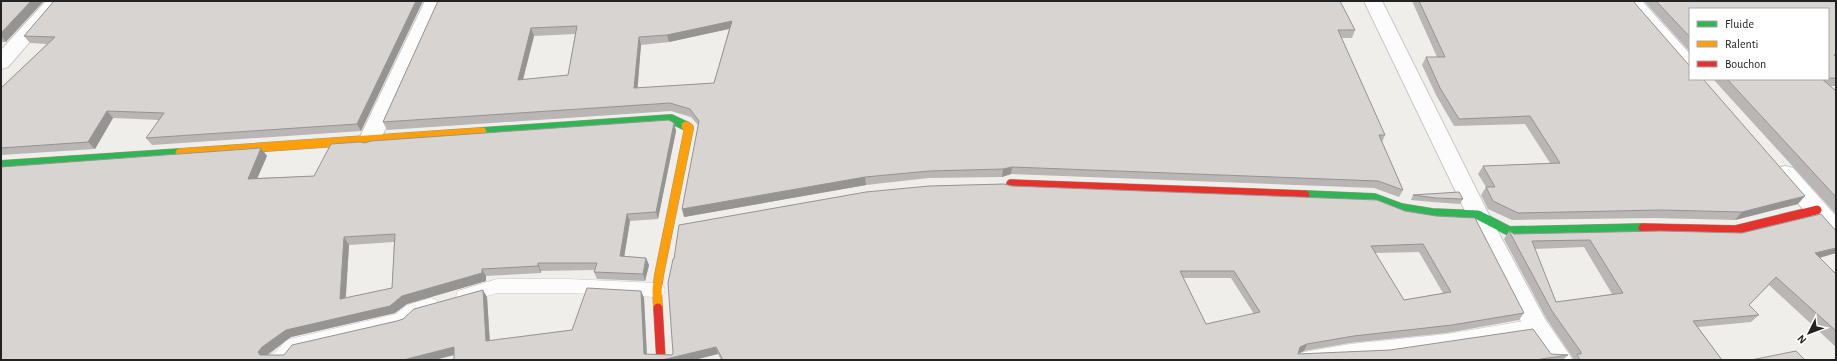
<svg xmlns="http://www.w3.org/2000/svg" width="1837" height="361" font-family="'Alegreya Sans',sans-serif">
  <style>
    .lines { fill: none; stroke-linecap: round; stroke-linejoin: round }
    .lane-casing { stroke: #c9c8c7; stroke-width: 1 }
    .street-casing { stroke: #c9c8c7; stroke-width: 2 }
    .fast-casing { stroke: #999a82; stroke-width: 10 }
    .slow-casing { stroke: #999a82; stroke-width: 10 }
    .jam-casing { stroke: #999a82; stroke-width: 10 }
    .lane { fill: #fdfcfc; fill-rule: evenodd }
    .street { fill: #fdfcfc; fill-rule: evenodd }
    .fast { stroke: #30b455; stroke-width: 9 }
    .slow { stroke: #ff9f0a; stroke-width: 9 }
    .jam { stroke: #e5322d; stroke-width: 9 }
    .wall { fill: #b9b6b5; fill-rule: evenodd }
    .shaded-wall { fill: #969493 }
    .building { fill: #d7d4d2; stroke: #969493; fill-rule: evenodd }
  </style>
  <rect width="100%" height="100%" fill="#f0eeeb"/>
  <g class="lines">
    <defs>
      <path id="lane" d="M497,279H568L657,283L663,285L665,290L663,295L657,297L568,293H497L464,303L458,301L456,296L458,291Z
        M431,298L437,300L439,305L437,310L418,315L407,325L297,351L290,360H266L269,355L276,352L286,340L396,314L407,305Z
        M1536,319L1542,321L1544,326L1542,331L1536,333C1456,347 1376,360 1295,360L1298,355L1304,352L1350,344L1447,334Z"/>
      <path id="street" d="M46,1H65L8,67L1,69V50Z
        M425,1H443L380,141L377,146L369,149L361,146L358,141Z
        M1364,1H1382L1489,215L1545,319L1573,360H1546L1527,333L1467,215Z
        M1623,1H1642L1690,54V73L1683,71Z
        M1785,166L1793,168L1836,216V240L1828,237L1777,180L1774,174L1777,168Z"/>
      <path id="fast" d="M482,132L671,119L686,126
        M1,165L180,153
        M1305,195L1374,198L1401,208L1432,213L1478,215L1509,231L1643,228"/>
      <path id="slow" d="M180,153L482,132
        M658,308L657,290L659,275L689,128L686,126"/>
      <path id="jam" d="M1011,184L1305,195
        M1643,228L1735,230L1817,210
        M658,308L661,360"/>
    </defs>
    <use href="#lane" class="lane-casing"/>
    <use href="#street" class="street-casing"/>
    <use href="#fast" class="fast-casing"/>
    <use href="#slow" class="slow-casing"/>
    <use href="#jam" class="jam-casing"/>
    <use href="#lane" class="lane"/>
    <use href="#street" class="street"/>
    <use href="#fast" class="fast"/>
    <use href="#slow" class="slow"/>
    <use href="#jam" class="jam"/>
  </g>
  <path class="wall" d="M1,1L6,42H1Z
    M54,1H423L361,131L152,145L146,138L159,120L113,118L95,149L1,155V88L47,44L30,43L24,36Z
    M438,1L1355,30L1352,38H1341L1385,135L1382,142L1403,190L1399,197L1374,188L1011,174L1002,177L929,178L866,185L684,217L698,125L691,117L671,111L387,130L383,122ZM729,29L714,83L637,88L641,45L669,42ZM575,34L568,75L523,80L534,36Z
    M1412,1H1633L1798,204L1735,220L1654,218L1512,220L1488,209L1481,195L1486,187L1478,174L1483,166L1550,163L1525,124L1454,126L1436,95L1422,65L1426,57H1437Z
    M1644,1H1836V86H1830L1836,91V214L1713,79H1828V9H1690V52Z
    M674,123L676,131L658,219L630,221L624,257L646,258L649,265L645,281L597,279L594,272V270L541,271V273L486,276V281L407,304L395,313L291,337L268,355H284L397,321L487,297L490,341L572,330L641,291L644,298L647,354L672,355L673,353L674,259L1012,186L1377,200L1524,313L1519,320L1447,333L1350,343L1304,351L1298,354H1551L1568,355L1563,360H721L718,354L694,360H454V355L1,360L261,148L267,156L257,178L314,176L365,143ZM394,242L392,288L346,298L349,245ZM1419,252L1443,293L1404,300L1375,253ZM1183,278H1231L1254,314L1206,324Z
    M1413,195L1463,199L1460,204L1432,202L1411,200Z
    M1835,230L1836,231V253L1820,258L1836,274V347L1769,285L1749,305L1759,315L1751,322L1698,327L1722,360H1571L1573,358L1546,318L1504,239L1509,231L1514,234L1742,233ZM1584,247L1612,294L1556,302L1535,249Z"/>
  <path class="shaded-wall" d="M31,1H44L6,42L1,36V33Z
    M416,1H423L361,131L357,124Z
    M732,21L733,28L669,42L667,35Z
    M531,28L534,36L521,87L518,80Z
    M639,37L641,45L637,96L634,88Z
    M107,111L113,118L95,149L88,142Z
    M674,123L676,131L658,219L656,212Z
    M261,148L267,156L254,186L248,179Z
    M1012,167L1011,174L1002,177L1003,169Z
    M865,177L866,185L684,217L682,209Z
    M1805,196L1798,204L1735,220L1742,212Z
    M627,214L630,221L623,264L620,256Z
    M344,237L349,245L345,306L340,299Z
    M1836,248V253L1807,261L1815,253Z
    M646,258L649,265L645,281L643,274Z
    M538,263L541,271V273L538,266Z
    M482,269L486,276V281L407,304L395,313L291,337L268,354L265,359L260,355L258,352L262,347L286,330L402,296Z
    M483,290L487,297L490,348L486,341Z
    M641,291L644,298L647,360L644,354Z
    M1307,344L1304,351L1297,354L1300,347Z
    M454,347L458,354L435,360H403Z
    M716,347L718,354L694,360H662Z"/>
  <path class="building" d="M1,1H31L1,33Z
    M54,1H416L357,124L146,138L164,113L107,111L88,142L1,148V88L55,37L24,36Z
    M438,1H1340L1355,30H1338L1385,135H1379L1403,190L1378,181L1012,167L1003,169L929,171L865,177L682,209L699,121L690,109L670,103L383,122ZM732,21L714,83L634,88L639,37L667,35ZM577,26L568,75L518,80L531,28Z
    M1419,1H1633L1688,64L1690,65V79H1703L1805,196L1742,212L1661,210L1518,213L1493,201L1486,187H1495L1483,166L1560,163L1530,116L1459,119L1440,88L1426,57H1445Z
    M1656,1H1836V55H1834L1836,56V78H1828V9H1690V37Z
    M1727,79H1822L1836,91V197Z
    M669,120L674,123L656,212L627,214L620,256L646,258L643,274L594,272L597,263H538V266L482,269V273L402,296L390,306L286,330L262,347L258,352L260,355H284L292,345L397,321L403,319L414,309L483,290L486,341L572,330L587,288L641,291L644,354L672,355L673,353L668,283L673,259H674L679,225L866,192L929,186L1004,184L1012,186L1377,200L1405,211L1436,216L1475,218L1524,313L1452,325L1354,336L1307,344L1300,347L1298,354L1390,350L1533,329L1551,354L1568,355L1535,360H723L716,347L662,360H454V347L403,360H1V167L261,148L248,179L314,176L331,144L360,142L365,143L371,141ZM395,234L392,288L340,299L344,237ZM1423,244L1451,292L1404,300L1371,246ZM1180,271H1234L1260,312L1206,324Z
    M1459,192L1463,199L1435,198L1413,195Z
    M1821,214L1836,231V248L1815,253L1836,274V331L1776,277L1749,305L1759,315L1693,321L1722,360H1580L1577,354H1581V352L1552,311L1509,231L1514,234L1661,231L1742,233ZM1590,240L1623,293L1556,302L1532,241Z
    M1796,351L1805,360H1751Z"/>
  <rect width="1837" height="361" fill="none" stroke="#222222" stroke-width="4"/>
  <rect x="1689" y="8" width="140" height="72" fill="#ffffff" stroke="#a7a7a7"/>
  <rect x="1697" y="21" width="20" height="6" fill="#30b455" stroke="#a7a7a7"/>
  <text x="1725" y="28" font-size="12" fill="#222222">Fluide</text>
  <rect x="1697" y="41" width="20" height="6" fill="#ff9f0a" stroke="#a7a7a7"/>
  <text x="1725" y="48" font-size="12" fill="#222222">Ralenti</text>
  <rect x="1697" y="61" width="20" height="6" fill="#e5322d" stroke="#a7a7a7"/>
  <text x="1725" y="68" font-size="12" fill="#222222">Bouchon</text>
  <g transform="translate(1809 333) rotate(228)" stroke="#ffffff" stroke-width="3" paint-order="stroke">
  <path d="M0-3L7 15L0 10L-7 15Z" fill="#222222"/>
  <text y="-6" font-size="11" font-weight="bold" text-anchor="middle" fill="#222222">N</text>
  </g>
</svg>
